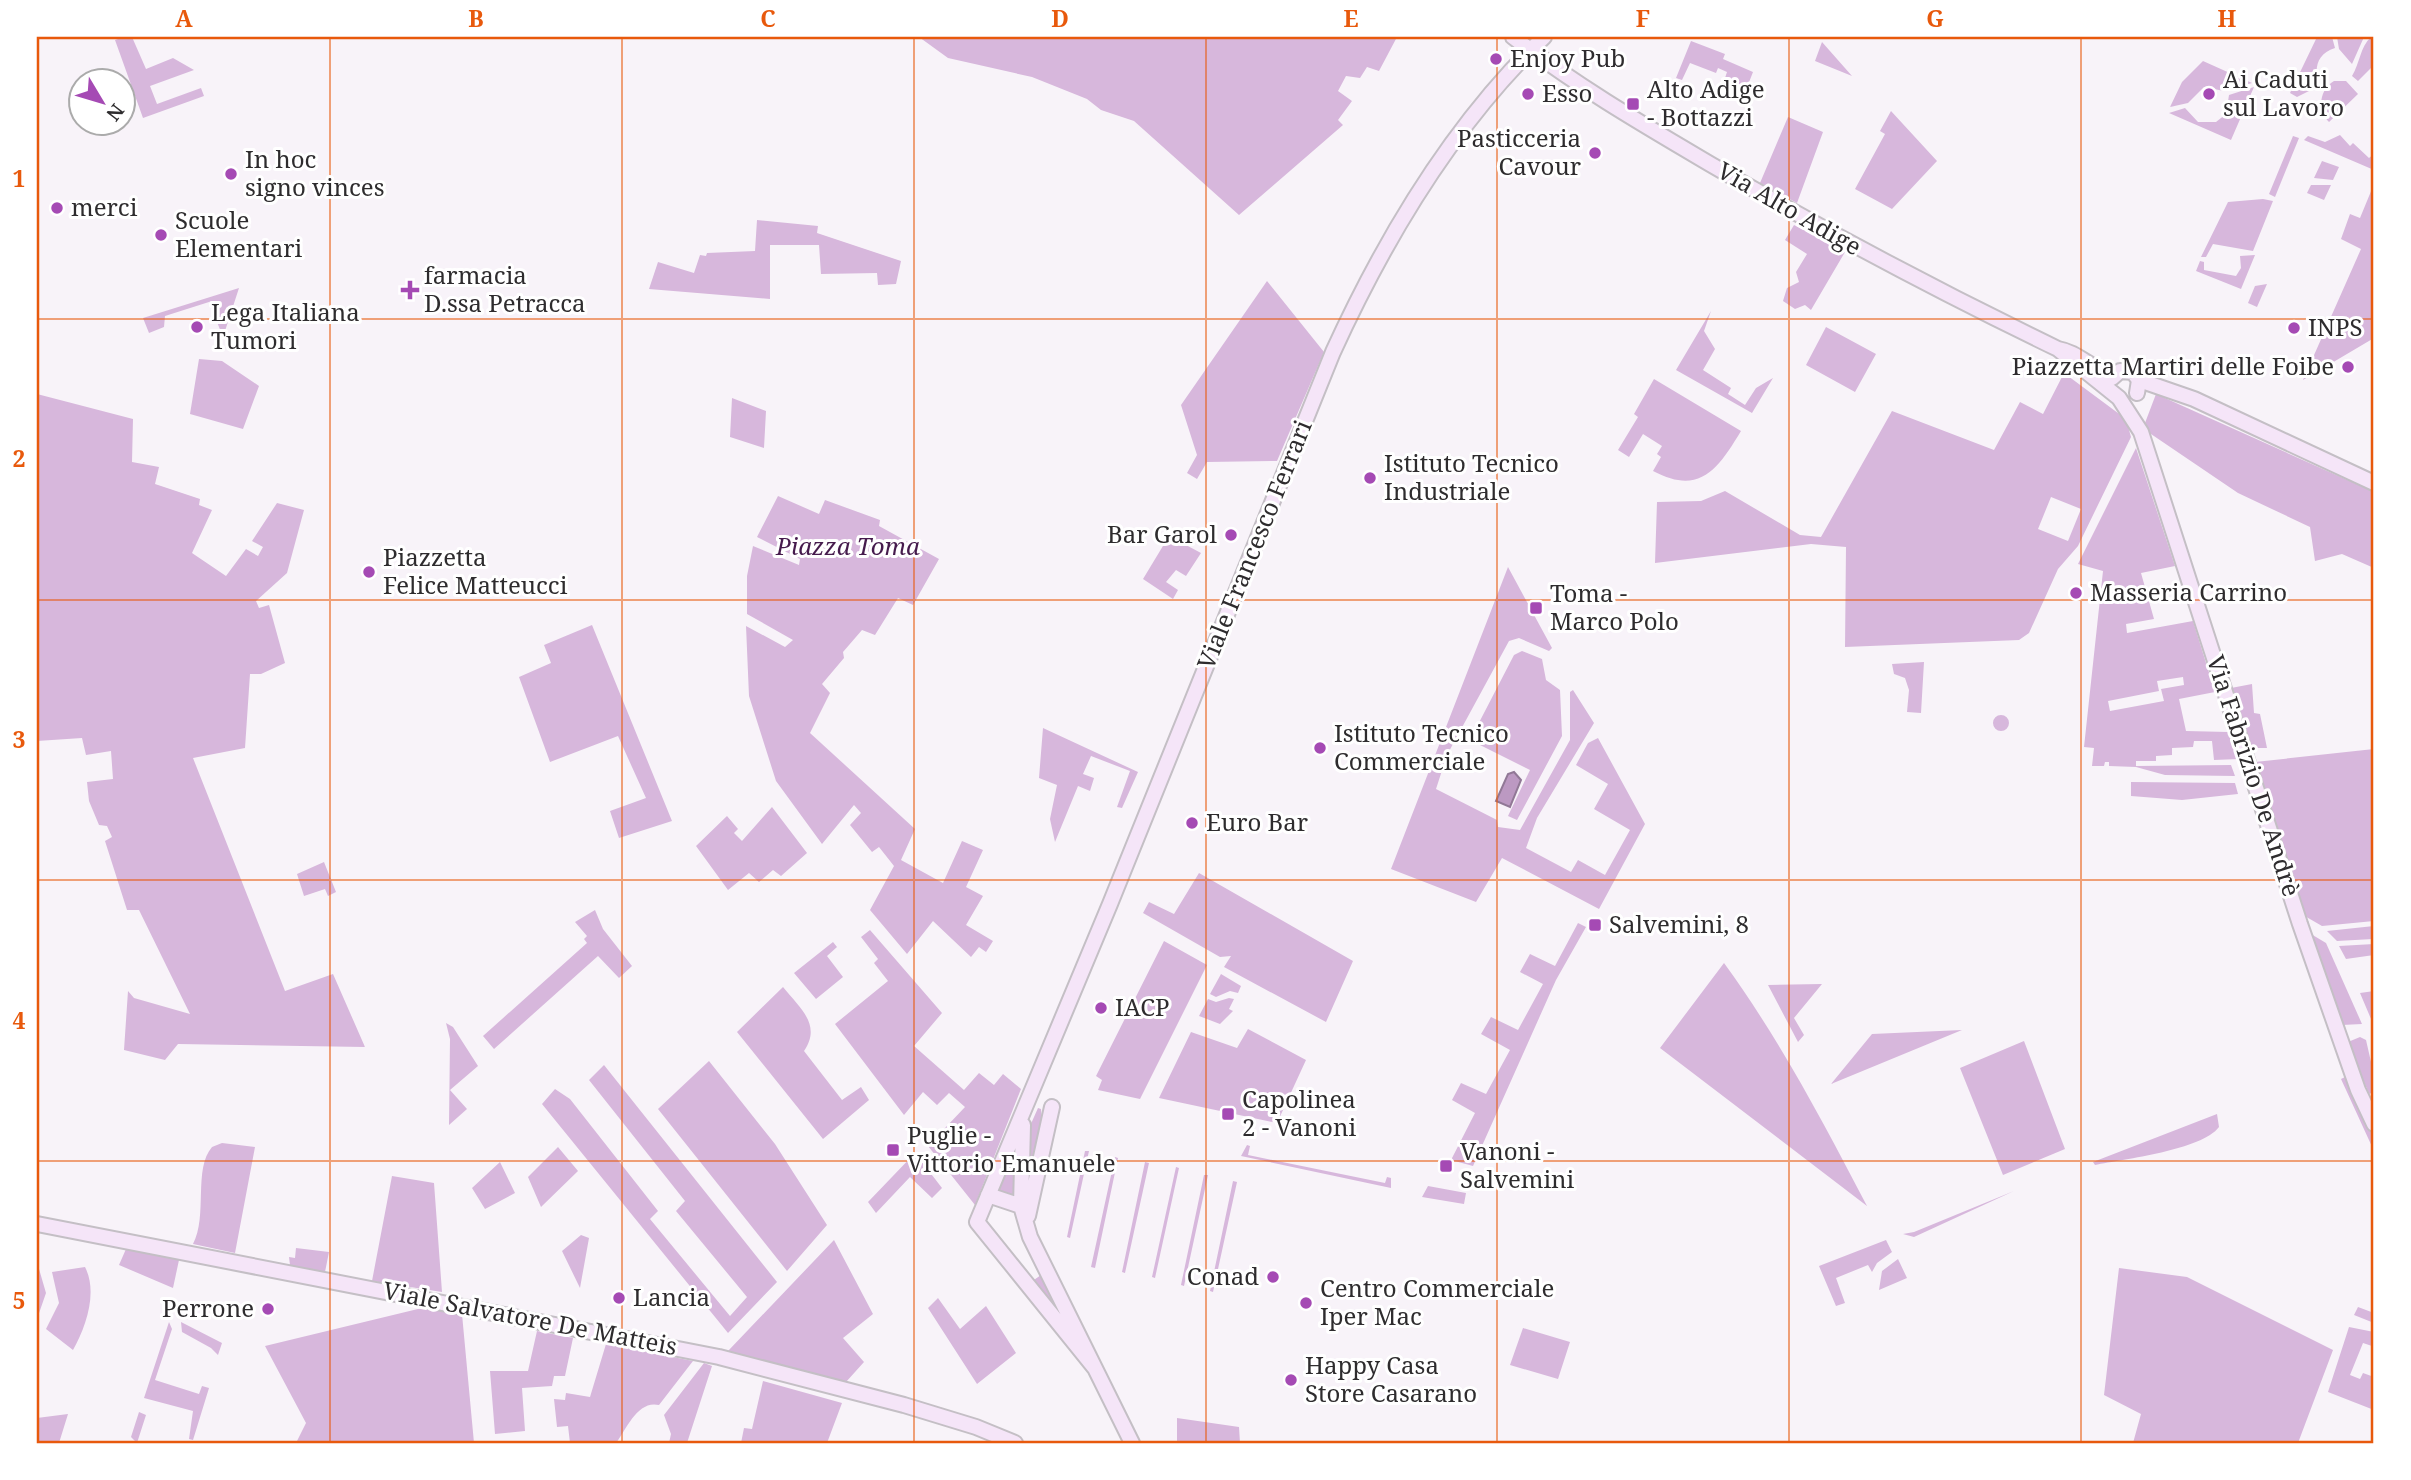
<svg xmlns="http://www.w3.org/2000/svg" width="2411" height="1480" font-family="'Noto Serif',serif">
  <style>
    .green { fill: #d7b7dc; fill-rule: evenodd }
    .water { fill: #bc99c2; stroke: #917896; stroke-width: 2 }
    .lines { fill: none; stroke-linecap: round; stroke-linejoin: round }
    .secondary-casing { stroke: #c4bfc5; stroke-width: 18 }
    .secondary { stroke: #f5e5f8; stroke-width: 14 }
    .grid { fill: none; stroke: #e8590c; stroke-width: 2; stroke-opacity: 0.55 }
    .poi-dot { fill: #a54ab4; stroke: #fff; stroke-width: 2.5 }
    .labels { text-anchor: middle; stroke-width: 6; stroke-linejoin: round; paint-order: stroke }
    .poi-label { font-size: 24px; fill: #2e2c2e; stroke: #fff; text-anchor: start }
    .street-label { font-size: 24px; fill: #2e2c2e; stroke: #fff }
    .park-label { font-size: 24px; font-style: italic; fill: #461b4d; stroke: #fff }
    .neatline { fill: none; stroke: #e8590c; stroke-width: 2.5 }
    .grid-label { font-size: 23px; text-anchor: middle; font-weight: bold; fill: #e8590c }
  </style>
  <rect width="100%" height="100%" fill="#f8f3f9"/>
  <path class="green" d="M124,37H132L146,69L173,58L194,70L150,86L157,104L201,88L204,96L143,118L115,40Z
    M919,37H1397L1379,71L1367,67L1360,78L1346,76L1338,91L1352,101L1338,120L1343,125L1239,215L1134,121L1101,110L1087,99L1032,77L948,58Z
    M2317,37H2332L2335,48C2316,54 2314,69 2319,86L2297,97L2290,93Z
    M2337,37H2364L2352,64L2339,49Z
    M2371,37L2374,40V65L2358,81L2352,76C2360,63 2360,47 2371,37Z
    M1691,41L1725,54L1723,59L1753,72L1746,90L1724,81L1727,72L1718,68L1716,73L1690,63L1682,80L1676,78Z
    M1822,42L1852,76L1815,61Z
    M2203,61L2252,83L2224,91L2204,87L2188,103L2170,107L2182,82Z
    M2334,81H2346L2358,94L2329,122C2317,110 2319,90 2334,81Z
    M2254,87L2231,140L2169,113L2185,108L2198,122H2216L2226,114L2229,95Z
    M1891,111L1937,161L1892,209L1855,189L1885,134L1880,131Z
    M1788,117L1823,132L1797,203L1760,183Z
    M2340,135L2350,146L2353,143L2369,158L2374,154V170L2304,140L2308,136L2325,142Z
    M2293,136L2299,138L2275,197L2269,194Z
    M2322,161L2339,167L2333,180L2314,178Z
    M2374,184V338L2303,380L2361,249L2341,239L2350,214L2360,218Z
    M2311,185H2331L2324,200L2307,193Z
    M2263,199L2273,201L2253,251L2213,244L2206,257H2201L2228,202Z
    M757,220L818,226L817,233L901,261L896,284L878,285L877,273L821,274L819,245H770V299L649,289L658,262L694,273L700,255L706,256L707,253L755,251Z
    M1794,225L1845,252L1811,310L1805,305L1795,309L1783,301L1787,288L1799,282L1796,272L1807,254L1785,240Z
    M2255,255L2241,289L2196,271L2200,261L2204,262V270L2236,276L2241,268L2240,256Z
    M1267,281L1324,352L1277,461L1207,462L1197,479L1187,473L1197,455L1181,405Z
    M2267,284L2257,307L2248,303L2255,286Z
    M239,288L225,331L221,332L209,302L165,316L164,327L149,333L143,318Z
    M1711,311L1704,331L1715,349L1703,370L1731,388L1728,394L1745,405L1756,388L1773,378L1752,413L1676,370Z
    M1826,327L1876,354L1855,392L1806,365Z
    M199,359L222,361L259,386L243,429L190,414Z
    M2064,373L2126,419L2131,437L2078,546L2058,569L2029,633L2019,640L1845,647L1846,547L1811,544L1655,563L1657,502L1701,501L1725,491L1800,535L1821,537L1892,411L1994,450L2020,402L2043,414ZM2051,497L2081,509L2068,541L2038,529Z
    M1654,379L1741,431C1718,469 1700,496 1653,471L1661,457L1657,454L1662,446L1643,434L1629,457L1618,450L1638,417L1634,414Z
    M37,394L133,419L132,462L159,467L155,484L200,499L199,505L212,510L192,553L226,576L246,549L258,556L263,547L252,541L277,503L304,510L287,573L256,601L259,608L269,605L285,663L261,674H250L245,748L193,758L285,991L333,974L365,1047L178,1044L165,1060L124,1050L128,991L134,998L190,1014L139,910H127L105,841L112,837L107,826L99,825L89,801L87,782L113,779L111,751L86,755L82,738L37,741Z
    M2156,394L2374,492V568L2342,554L2315,561L2310,527L2238,493L2148,432L2145,423Z
    M732,398L766,411L764,448L730,437Z
    M2136,448L2175,566L2141,573L2154,619L2126,624L2127,633L2193,621L2215,692L2179,699L2186,731L2228,732L2239,759L2214,760L2212,741H2194L2193,747L2172,748V755L2156,756V761H2136V766L2231,765L2235,776L2165,775L2136,767L2109,766V762H2105L2104,766H2092L2094,748L2084,747L2103,571L2078,564ZM2183,677L2184,685L2161,689L2164,701L2110,711L2108,701L2159,691L2157,681Z
    M778,496L819,514L825,500L880,520L879,526L939,559L913,605L898,598L875,635L862,630L843,652L844,658L822,684L830,693L810,733L915,829L901,860L943,883L962,841L983,850L966,887L983,896L966,925L993,941L986,952L979,947L971,957L933,921L907,954L870,910L894,866L879,847L872,852L850,825L861,813L854,805L822,844L776,781L749,696L746,626L785,647L793,640L747,614V576L753,546L799,565L800,559L757,537Z
    M1169,536L1201,553L1186,576L1176,570L1166,582L1178,590L1173,599L1143,579Z
    M1508,567L1552,648L1549,651L1519,638L1509,641L1447,755L1436,789L1497,820L1498,827L1520,830L1570,740V692L1573,690L1594,723L1537,818L1526,848L1571,872L1578,860L1605,875L1630,830L1594,809L1608,784L1576,765L1588,743L1598,738L1645,824L1599,909L1502,858L1476,902L1391,869Z
    M592,625L672,821L619,838L610,811L646,798L618,736L550,762L519,677L551,663L544,645Z
    M1522,651L1542,659L1546,680L1560,690L1562,736L1517,820L1508,816L1530,770L1470,740L1514,655Z
    M1924,662L1921,713L1907,712L1909,690L1905,678L1894,674L1892,664Z
    M2252,684L2254,713L2260,714L2267,748H2249L2231,688Z
    M1993 723a8 8 0 1 1 16 0a8 8 0 1 1-16 0Z
    M1043,728L1138,772L1122,808L1117,807L1130,771L1091,756L1083,774L1094,778L1090,791L1078,786L1055,842L1050,819L1057,785L1039,778Z
    M2374,749V921L2322,926L2303,915L2255,762Z
    M2131,782L2235,783L2238,794L2182,800L2131,796Z
    M772,807L807,853L781,876L773,870L759,882L749,873L728,890L696,846L727,816L738,829L734,833L742,841Z
    M324,862L336,892L328,896L325,889L304,896L297,874Z
    M1199,873L1353,961L1326,1022L1224,967L1231,956L1220,957L1143,913L1149,902L1174,914Z
    M595,910L603,929L632,966L619,978L598,956L494,1049L483,1036L587,943L584,939L587,936L575,922Z
    M1578,923L1586,927L1556,980L1473,1166L1451,1160L1475,1113L1452,1100L1461,1083L1486,1094L1510,1050L1481,1034L1491,1017L1518,1030L1543,984L1520,972L1530,954L1555,966Z
    M2374,926L2373,939L2337,941L2327,931Z
    M870,930L942,1013L914,1046L964,1090L979,1073L994,1085L1003,1074L1021,1089L975,1205L928,1146L965,1107L949,1093L937,1105L923,1092L904,1115L835,1024L888,981L874,963L878,959L861,937Z
    M2311,934L2326,943L2362,1024L2342,1025Z
    M1164,941L1207,965L1140,1099L1098,1090L1102,1080L1096,1076Z
    M833,942L837,947L827,956L843,977L816,999L794,973Z
    M2374,944V955L2346,959L2339,946Z
    M1724,963C1780,1040 1823,1122 1867,1206L1660,1048Z
    M1221,974L1241,986L1238,993L1230,991L1216,997L1210,994Z
    M1822,984L1794,1018L1804,1035L1798,1042L1768,985Z
    M783,987C800,1008 822,1025 804,1051L842,1100L861,1087L869,1100L823,1139L737,1032Z
    M2374,991V1026L2360,993Z
    M1229,998L1234,999L1229,1009L1233,1011L1220,1024L1199,1016L1208,999L1216,1002Z
    M446,1023L453,1027L478,1066L450,1090L467,1109L449,1125L450,1039Z
    M1248,1029L1306,1060L1277,1123L1159,1098L1191,1032L1237,1048Z
    M1962,1030L1831,1084L1872,1034Z
    M2360,1037L2366,1040L2374,1075V1092L2369,1094L2348,1042Z
    M2024,1041L2065,1149L2003,1175L1960,1068Z
    M709,1061L775,1144L827,1225L787,1271L658,1109Z
    M604,1065L777,1282L728,1333L542,1104L555,1089L570,1099L658,1211L650,1219L730,1316L747,1297L676,1211L685,1201L589,1080Z
    M2345,1077L2374,1138V1151L2341,1079Z
    M1038,1108L1041,1109L1042,1121L1029,1172L1026,1135Z
    M2217,1114L2219,1127C2202,1150 2124,1159 2095,1165L2093,1162Z
    M222,1143L255,1147L235,1253L193,1244C208,1216 193,1169 212,1147Z
    M1247,1145L1250,1146L1248,1155L1385,1183L1387,1177L1391,1178V1188L1241,1156Z
    M558,1147L578,1171L541,1207L528,1177Z
    M1085,1151H1089L1070,1238L1067,1237Z
    M1013,1152L1017,1194L1015,1197L997,1191Z
    M915,1153L942,1188L932,1198L910,1177L876,1213L868,1202Z
    M1115,1157L1118,1158L1095,1268L1091,1267Z
    M500,1162L515,1193L485,1209L472,1188Z
    M1145,1162L1149,1163L1125,1273L1122,1272Z
    M1176,1167L1179,1168L1155,1278L1152,1277Z
    M1204,1175H1208L1184,1286L1181,1285Z
    M392,1176L434,1183L442,1292L372,1281Z
    M1233,1181L1237,1182L1213,1292L1210,1291Z
    M1428,1186L1466,1193L1464,1204L1422,1197Z
    M2014,1191L1914,1237L1903,1234L1914,1232Z
    M581,1235L589,1238L580,1288L562,1251Z
    M834,1240L873,1314L843,1338L864,1362L846,1382L728,1351Z
    M1886,1240L1892,1252L1877,1263L1872,1272L1868,1265L1836,1278L1845,1303L1836,1306L1819,1266Z
    M296,1248L329,1252L325,1272L290,1265L289,1257L295,1258Z
    M126,1249L179,1260L173,1288L119,1265Z
    M1898,1259L1907,1278L1879,1290L1882,1271Z
    M37,1262L46,1293L37,1319Z
    M85,1267C98,1292 86,1327 73,1350L46,1329L59,1303L52,1272Z
    M2119,1268L2187,1277L2333,1350L2298,1443H2133L2141,1414L2104,1395Z
    M1041,1275L1068,1325L1031,1282Z
    M938,1298L960,1329L986,1306L1016,1353L977,1384L928,1308Z
    M2358,1307L2374,1313V1323L2354,1315Z
    M422,1308L462,1314L474,1443H296L306,1423L265,1346Z
    M169,1322L172,1329L155,1380L199,1394L202,1386L209,1388L193,1440L189,1439L193,1411L144,1398Z
    M181,1322L222,1343L218,1355L211,1348L182,1332Z
    M2349,1327L2374,1332L2372,1346L2363,1343L2350,1375L2360,1379L2363,1373L2374,1377V1410L2328,1392Z
    M1523,1328L1570,1342L1558,1379L1510,1365Z
    M537,1331L573,1338L565,1376H554L552,1386L522,1388L525,1431L495,1434L490,1371H528Z
    M606,1344L693,1361L659,1405C638,1400 627,1428 616,1443H570L568,1426L557,1427L554,1399L565,1400L566,1393L590,1397Z
    M704,1363L712,1366L687,1443H669L671,1434L664,1415Z
    M763,1381L842,1403L827,1443H741L744,1428L752,1429Z
    M139,1412L146,1415L137,1443L131,1437Z
    M68,1414L59,1443H37V1418Z
    M1177,1418L1239,1427L1240,1443H1177Z"/>
  <path class="water" d="M1514,772L1521,780L1510,807L1496,801L1508,774Z"/>
  <g class="lines">
    <defs>
      <path id="secondary" d="M1513,37C1575,85 1642,124 1710,164C1823,230 1940,292 2058,349C2081,353 2094,374 2117,373
        M2058,349L2119,398L2141,432L2300,924L2358,1090L2374,1124
        M2112,378L2120,371L2133,372L2139,380L2137,393
        M2139,380L2194,399L2374,483
        M1023,1125L1021,1206L1030,1237L1132,1443
        M988,1195L1021,1206
        M1028,1216L1052,1107
        M37,1224L719,1357L904,1405L976,1427L1015,1443
        M1094,1367L977,1222L1110,904L1333,352C1385,238 1453,124 1544,37"/>
    </defs>
    <use href="#secondary" class="secondary-casing"/>
    <use href="#secondary" class="secondary"/>
  </g>
  <path class="grid" d="M330,37V1443M622,37V1443M914,37V1443M1206,37V1443M1497,37V1443M1789,37V1443M2081,37V1443M37,319H2374M37,600H2374M37,880H2374M37,1161H2374"/>
  <g class="poi-dot">
    <circle cx="1496" cy="59" r="7"/>
    <circle cx="1528" cy="94" r="7"/>
    <circle cx="2209" cy="94" r="7"/>
    <rect x="1626" y="97" width="14" height="14" rx="3.5"/>
    <circle cx="1595" cy="153" r="7"/>
    <circle cx="231" cy="174" r="7"/>
    <circle cx="57" cy="208" r="7"/>
    <circle cx="161" cy="235" r="7"/>
    <path d="M406.5 279.5h7v7h7v7h-7v7h-7v-7h-7v-7h7z"/>
    <circle cx="197" cy="327" r="7"/>
    <circle cx="2294" cy="328" r="7"/>
    <circle cx="2348" cy="367" r="7"/>
    <circle cx="1370" cy="478" r="7"/>
    <circle cx="1231" cy="535" r="7"/>
    <circle cx="369" cy="572" r="7"/>
    <circle cx="2076" cy="593" r="7"/>
    <rect x="1529" y="601" width="14" height="14" rx="3.5"/>
    <circle cx="1320" cy="748" r="7"/>
    <circle cx="1192" cy="823" r="7"/>
    <rect x="1588" y="918" width="14" height="14" rx="3.5"/>
    <circle cx="1101" cy="1008" r="7"/>
    <rect x="1221" y="1107" width="14" height="14" rx="3.5"/>
    <rect x="886" y="1143" width="14" height="14" rx="3.5"/>
    <rect x="1439" y="1159" width="14" height="14" rx="3.5"/>
    <circle cx="1273" cy="1277" r="7"/>
    <circle cx="619" cy="1298" r="7"/>
    <circle cx="1306" cy="1303" r="7"/>
    <circle cx="268" cy="1309" r="7"/>
    <circle cx="1291" cy="1380" r="7"/>
  </g>
  <g class="labels">
    <g class="poi-label">
      <text x="1510" y="67">Enjoy Pub</text>
      <text x="2223" y="88">Ai Caduti<tspan x="2223" dy="28">sul Lavoro</tspan></text>
      <text x="1647" y="98">Alto Adige<tspan x="1647" dy="28">- Bottazzi</tspan></text>
      <text x="1542" y="102">Esso</text>
      <text x="1581" y="147" text-anchor="end">Pasticceria<tspan x="1581" dy="28">Cavour</tspan></text>
      <text x="245" y="168">In hoc<tspan x="245" dy="28">signo vinces</tspan></text>
      <text x="71" y="216">merci</text>
      <text x="175" y="229">Scuole<tspan x="175" dy="28">Elementari</tspan></text>
      <text x="424" y="284">farmacia<tspan x="424" dy="28">D.ssa Petracca</tspan></text>
      <text x="211" y="321">Lega Italiana<tspan x="211" dy="28">Tumori</tspan></text>
      <text x="2308" y="336">INPS</text>
      <text x="2334" y="375" text-anchor="end">Piazzetta Martiri delle Foibe</text>
      <text x="1384" y="472">Istituto Tecnico<tspan x="1384" dy="28">Industriale</tspan></text>
      <text x="1217" y="543" text-anchor="end">Bar Garol</text>
      <text x="383" y="566">Piazzetta<tspan x="383" dy="28">Felice Matteucci</tspan></text>
      <text x="2090" y="601">Masseria Carrino</text>
      <text x="1550" y="602">Toma -<tspan x="1550" dy="28">Marco Polo</tspan></text>
      <text x="1334" y="742">Istituto Tecnico<tspan x="1334" dy="28">Commerciale</tspan></text>
      <text x="1206" y="831">Euro Bar</text>
      <text x="1609" y="933">Salvemini, 8</text>
      <text x="1115" y="1016">IACP</text>
      <text x="1242" y="1108">Capolinea<tspan x="1242" dy="28">2 - Vanoni</tspan></text>
      <text x="907" y="1144">Puglie -<tspan x="907" dy="28">Vittorio Emanuele</tspan></text>
      <text x="1460" y="1160">Vanoni -<tspan x="1460" dy="28">Salvemini</tspan></text>
      <text x="1259" y="1285" text-anchor="end">Conad</text>
      <text x="1320" y="1297">Centro Commerciale<tspan x="1320" dy="28">Iper Mac</tspan></text>
      <text x="633" y="1306">Lancia</text>
      <text x="254" y="1317" text-anchor="end">Perrone</text>
      <text x="1305" y="1374">Happy Casa<tspan x="1305" dy="28">Store Casarano</tspan></text>
    </g>
    <g class="street-label">
      <text transform="translate(1789 209) rotate(30)" y="8">Via Alto Adige</text>
      <text transform="translate(1255 545) rotate(-68)" y="8">Viale Francesco Ferrari</text>
      <text transform="translate(2253 776) rotate(72)" y="8">Via Fabrizio De Andrè</text>
      <text transform="translate(530 1319) rotate(11)" y="8">Viale Salvatore De Matteis</text>
    </g>
    <g class="park-label">
      <text x="848" y="555">Piazza Toma</text>
    </g>
  </g>
  <rect width="2411" height="1480" fill="none" stroke="#ffffff" stroke-width="77"/>
  <g transform="translate(102 102) rotate(128)"><circle r="33" fill="#ffffff" stroke="#ababab" stroke-width="2"/>
  <path d="M0-5L12 26L0 18L-12 26Z" fill="#a54ab4"/>
  <text y="-10" font-size="19" font-weight="bold" text-anchor="middle" fill="#2e2c2e">N</text>
  </g>
  <rect x="38" y="38" width="2334" height="1404" class="neatline"/>
  <g class="grid-label">
    <text x="184" y="27">A</text>
    <text x="476" y="27">B</text>
    <text x="768" y="27">C</text>
    <text x="1060" y="27">D</text>
    <text x="1351" y="27">E</text>
    <text x="1643" y="27">F</text>
    <text x="1935" y="27">G</text>
    <text x="2227" y="27">H</text>
    <text x="19" y="187">1</text>
    <text x="19" y="467">2</text>
    <text x="19" y="748">3</text>
    <text x="19" y="1029">4</text>
    <text x="19" y="1309">5</text>
  </g>
</svg>
